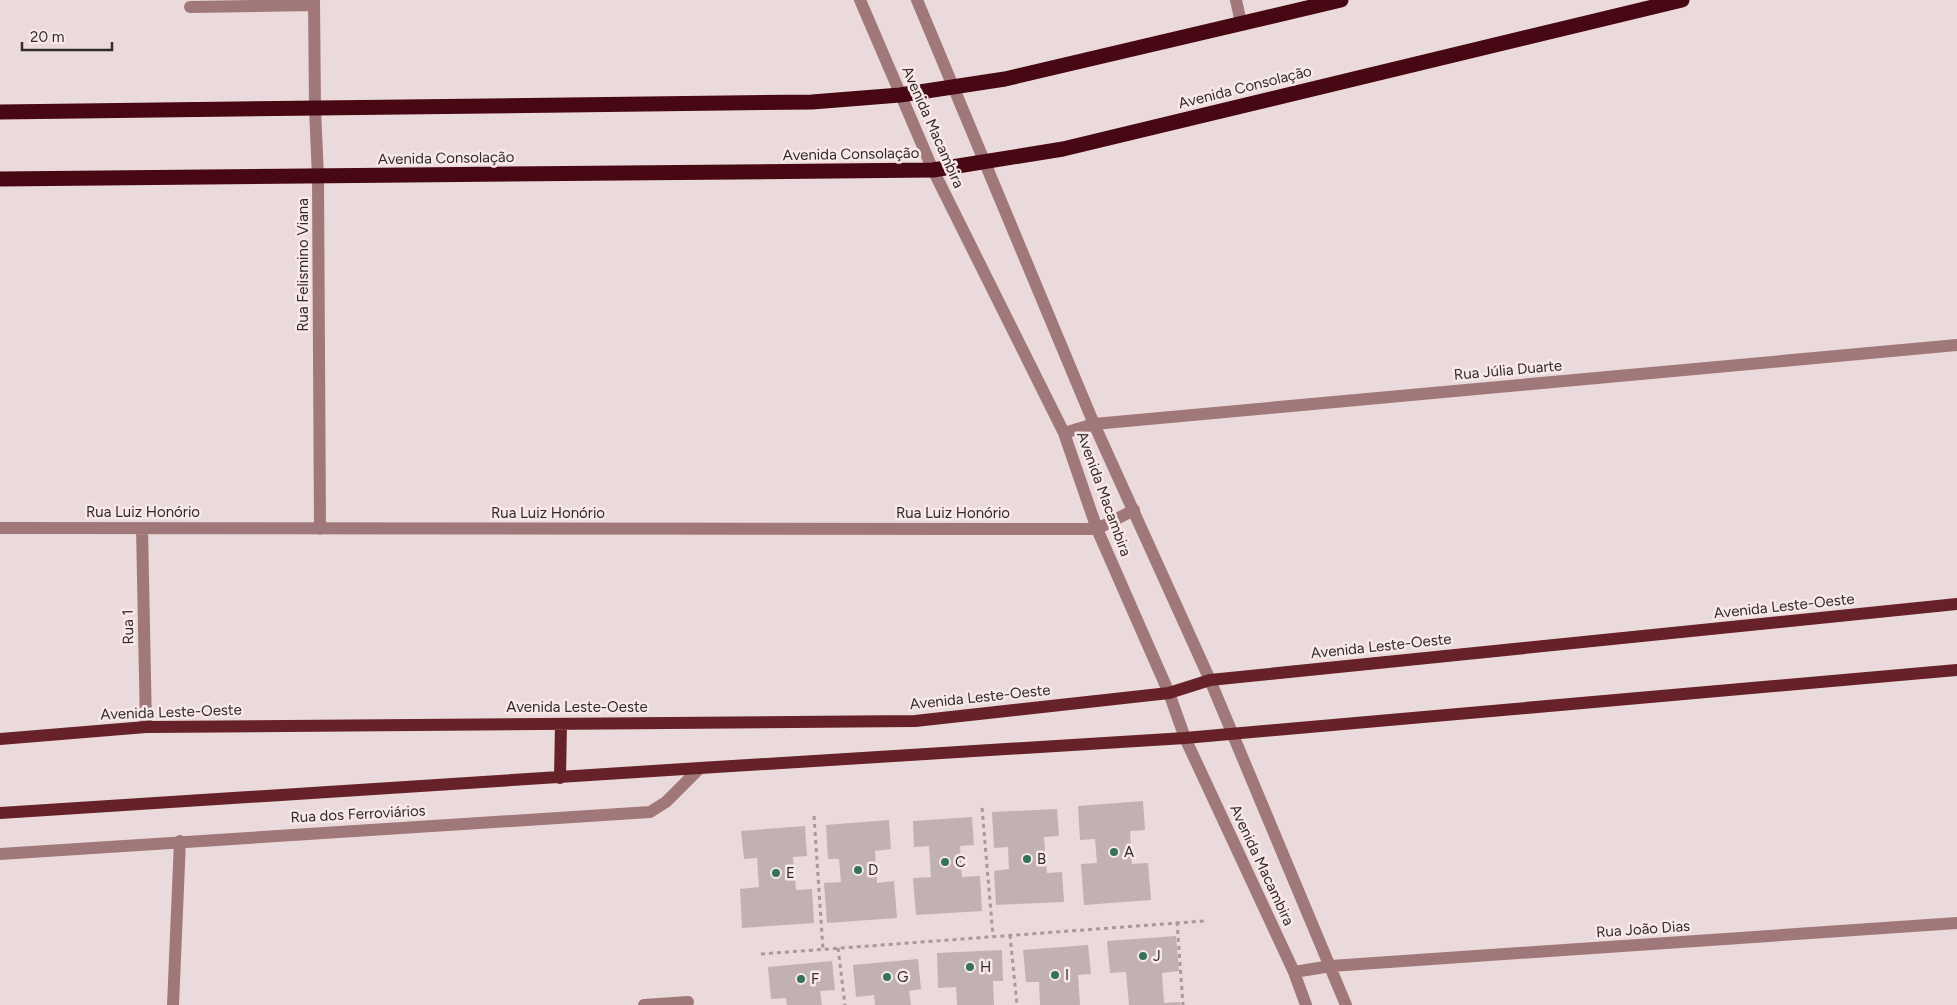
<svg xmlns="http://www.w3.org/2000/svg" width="1957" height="1005" font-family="Figtree,sans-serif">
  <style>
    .building { fill: #c1b1b1 }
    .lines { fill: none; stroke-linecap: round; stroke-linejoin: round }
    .path { stroke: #a79a9b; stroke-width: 3; stroke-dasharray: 4 4; stroke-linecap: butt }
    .minor { stroke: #a17879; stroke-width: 12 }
    .major { stroke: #662129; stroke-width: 12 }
    .highway { stroke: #470713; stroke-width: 15 }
    .poi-dot { fill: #36715b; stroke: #f9e8e8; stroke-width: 2 }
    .labels { text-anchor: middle; stroke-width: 5; stroke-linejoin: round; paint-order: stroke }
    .street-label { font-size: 15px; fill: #322b2b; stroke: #f9e8e8 }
    .poi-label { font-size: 15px; fill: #322b2b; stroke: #f9e8e8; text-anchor: start }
  </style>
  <rect width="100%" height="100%" fill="#ebdadb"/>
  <path class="building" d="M1143,801L1145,830L1130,831L1132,864L1148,863L1151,900L1084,905L1081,864L1097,863L1095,839L1080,840L1078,806Z
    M1057,809L1059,836L1044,837L1047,873L1062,872L1064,902L996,905L994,871L1009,869L1008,847L994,848L992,812Z
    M972,817L974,845L960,846L962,877L980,876L982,911L916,915L913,878L931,877L929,846L914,847L913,821Z
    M889,820L891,849L875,851L877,883L894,881L897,918L827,923L824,883L841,882L839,859H828L826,825Z
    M805,826L807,856L793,857L796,890L812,889L814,923L742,928L740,889L759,887L757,858L744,859L741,831Z
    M1176,936L1179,971L1162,973L1164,1003L1180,1002L1181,1005H1129L1126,972L1110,973L1107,941Z
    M1088,945L1091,974L1078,975L1080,1005H1040L1039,982H1026L1023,950Z
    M1002,950L1003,981H993L994,1005H957L956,987L938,988L937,953Z
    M918,959L921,989L909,991L911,1005H875L874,995L856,997L853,965Z
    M832,961L835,990L820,991L822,1005H787L786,998L771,999L768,967Z"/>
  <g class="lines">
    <path class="path" d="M982,808L993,936
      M814,816L823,950
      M1177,922L1183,1005
      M1010,935L1017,1005
      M838,948L845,1005
      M761,954L1204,921"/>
    <path class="minor" d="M314,0L315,109L318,177L320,529
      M860,0L933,170L1064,433L1097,529L1169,693L1185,738L1294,972L1306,1005
      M917,0L1094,424L1210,680L1346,1005
      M1236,0L1241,23
      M190,7L314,5
      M1064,433L1094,424L1957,345
      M0,528L1097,529L1134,510
      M142,528L146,727
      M0,854L650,812L666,802L700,768
      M1294,972L1331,966L1957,923
      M173,1005L180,841
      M644,1005L688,1002"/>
    <path class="major" d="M0,739L146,727L915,721L1169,693L1210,680L1957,604
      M560,778L561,724
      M0,813L700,768L1185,738L1957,670"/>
    <path class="highway" d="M0,112L812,102L900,95L1005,79L1341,0
      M0,179L933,170L1063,149L1682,0"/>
  </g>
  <g class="poi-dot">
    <circle cx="1114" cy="852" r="5"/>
    <circle cx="1027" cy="859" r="5"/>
    <circle cx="945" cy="862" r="5"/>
    <circle cx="858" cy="870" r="5"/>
    <circle cx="776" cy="873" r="5"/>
    <circle cx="1143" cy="956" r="5"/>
    <circle cx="970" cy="967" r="5"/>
    <circle cx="1055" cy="975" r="5"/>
    <circle cx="887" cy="977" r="5"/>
    <circle cx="801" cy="979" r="5"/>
  </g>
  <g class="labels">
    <g class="street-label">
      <text transform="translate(1245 87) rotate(-14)" y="5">Avenida Consolação</text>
      <text transform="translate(933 127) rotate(66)" y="5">Avenida Macambira</text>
      <text transform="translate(851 154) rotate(-1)" y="5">Avenida Consolação</text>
      <text transform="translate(446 158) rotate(-1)" y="5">Avenida Consolação</text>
      <text transform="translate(303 265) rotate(-90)" y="5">Rua Felismino Viana</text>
      <text transform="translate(1508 370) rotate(-5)" y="5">Rua Júlia Duarte</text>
      <text transform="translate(1104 494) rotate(70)" y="5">Avenida Macambira</text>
      <text x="143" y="517">Rua Luiz Honório</text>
      <text x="548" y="518">Rua Luiz Honório</text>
      <text x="953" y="518">Rua Luiz Honório</text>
      <text transform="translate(1784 606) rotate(-6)" y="5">Avenida Leste-Oeste</text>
      <text transform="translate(128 627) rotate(-91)" y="5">Rua 1</text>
      <text transform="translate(1381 646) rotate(-6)" y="5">Avenida Leste-Oeste</text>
      <text transform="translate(980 697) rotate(-6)" y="5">Avenida Leste-Oeste</text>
      <text x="577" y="712">Avenida Leste-Oeste</text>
      <text transform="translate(171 712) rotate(-2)" y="5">Avenida Leste-Oeste</text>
      <text transform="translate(358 814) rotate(-3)" y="5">Rua dos Ferroviários</text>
      <text transform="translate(1262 865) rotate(65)" y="5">Avenida Macambira</text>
      <text transform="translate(1643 929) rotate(-4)" y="5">Rua João Dias</text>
    </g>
    <g class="poi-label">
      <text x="1124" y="857">A</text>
      <text x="1037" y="864">B</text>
      <text x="955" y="867">C</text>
      <text x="868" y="875">D</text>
      <text x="786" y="878">E</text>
      <text x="1153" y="961">J</text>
      <text x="980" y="972">H</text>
      <text x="1065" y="980">I</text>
      <text x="897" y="982">G</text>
      <text x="811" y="984">F</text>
    </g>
  </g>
  <path d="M22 42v8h90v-8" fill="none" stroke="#322b2b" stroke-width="2.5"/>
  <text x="30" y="42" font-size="15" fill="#322b2b" stroke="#f9e8e8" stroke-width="4" paint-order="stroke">20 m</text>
</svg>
